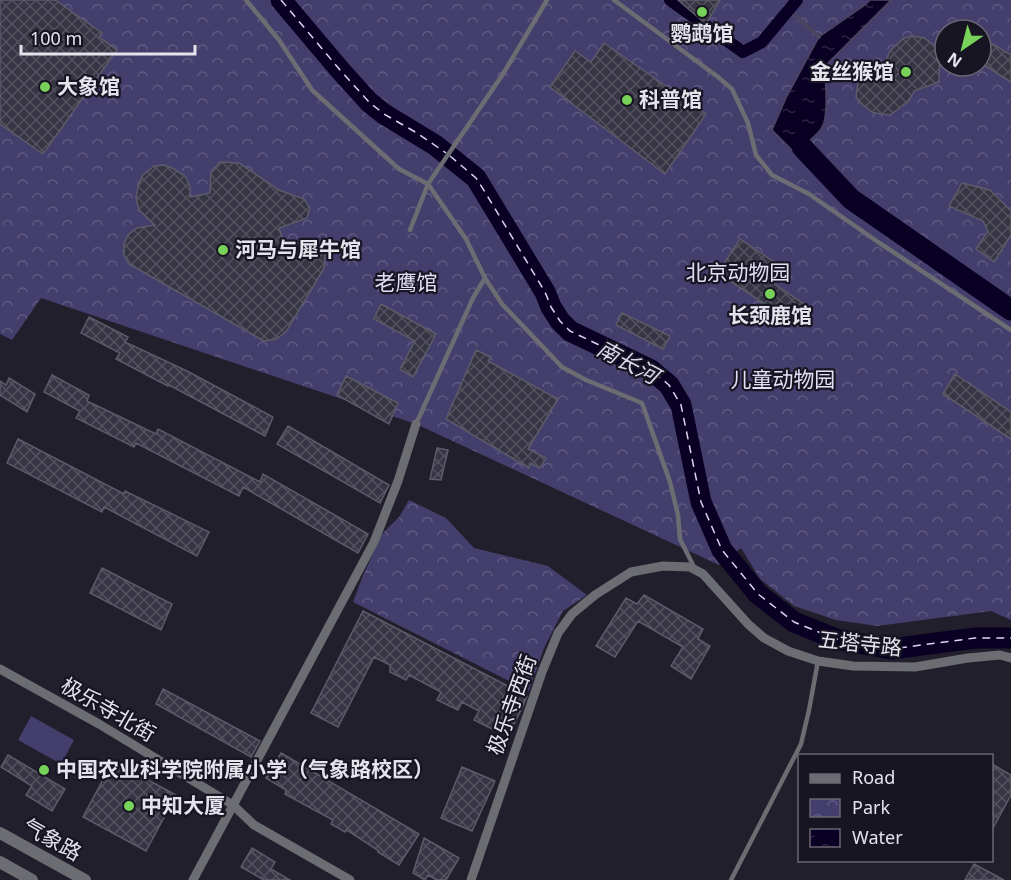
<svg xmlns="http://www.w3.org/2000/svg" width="1011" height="880" font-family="'Noto Sans','Noto Sans SC',sans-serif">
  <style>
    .green { fill: #443e6c }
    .park { fill: url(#park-crowns); fill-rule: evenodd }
    .water { fill: url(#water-ripples); stroke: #4b445f; stroke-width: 1.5 }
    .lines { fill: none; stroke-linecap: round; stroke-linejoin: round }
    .stream { stroke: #4b445f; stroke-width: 4 }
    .canal { stroke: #090023; stroke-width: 12 }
    .river { stroke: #090023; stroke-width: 21 }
    .ferry { stroke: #d9d7ee; stroke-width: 1.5; stroke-dasharray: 8 6; stroke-linecap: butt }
    .building { fill: url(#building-cross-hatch); stroke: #5c5b6a; stroke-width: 1.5 }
    .service { stroke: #6c6c73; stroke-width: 4.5 }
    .minor { stroke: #6c6c73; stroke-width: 9 }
    .tertiary { stroke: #6c6c73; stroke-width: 12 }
    .poi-dot { fill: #78d259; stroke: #171522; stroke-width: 2 }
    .labels { text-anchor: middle; stroke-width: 4.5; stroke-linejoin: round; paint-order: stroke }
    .poi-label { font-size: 21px; font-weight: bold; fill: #e4e3ec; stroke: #171522; text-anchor: start }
    .park-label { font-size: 21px; fill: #e1dff6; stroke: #171522 }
    .street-label { font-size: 21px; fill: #e4e3ec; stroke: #171522 }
    .water-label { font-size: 22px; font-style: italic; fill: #d9d7ee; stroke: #171522 }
  </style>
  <defs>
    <pattern id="park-crowns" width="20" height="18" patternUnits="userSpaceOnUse" patternTransform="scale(1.5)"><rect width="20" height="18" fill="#443e6c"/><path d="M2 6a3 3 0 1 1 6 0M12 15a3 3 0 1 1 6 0" fill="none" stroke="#5f5a81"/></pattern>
    <pattern id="water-ripples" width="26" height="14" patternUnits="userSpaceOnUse" patternTransform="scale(1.5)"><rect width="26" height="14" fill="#090023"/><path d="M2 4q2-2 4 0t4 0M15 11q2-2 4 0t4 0" fill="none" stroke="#2d2543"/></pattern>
    <pattern id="building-cross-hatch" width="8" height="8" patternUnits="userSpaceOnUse" patternTransform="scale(1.5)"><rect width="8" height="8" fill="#363543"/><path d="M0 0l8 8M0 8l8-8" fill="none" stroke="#53525e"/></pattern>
  </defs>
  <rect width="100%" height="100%" fill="#201f2b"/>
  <path class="green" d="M31,716L74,740L61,764L18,740Z"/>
  <path class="park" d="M0,0H1011V620L991,611L877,626L836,620L794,606L760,579L741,548L719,565L416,424L41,298L12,340L0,334ZM945,30H981V66H945Z
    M409,500L446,518L474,548L548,566L587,595L563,611L544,648L529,691L353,602L362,578L382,534L399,517Z"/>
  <path class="water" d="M870,0H891L825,66C825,79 829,117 822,127C818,135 802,147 793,151L772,130L786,98L819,37L865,5Z"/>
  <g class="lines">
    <path class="stream" d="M789,10L819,37"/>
    <path class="canal" d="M670,0L743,52L762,42L797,0"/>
    <path class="river" d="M281,0L340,70L369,102L384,114L435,145L476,178L545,292L551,307L560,321L570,331L651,370L669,385L681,405L701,502L722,550L758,594L794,622L836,639L891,649L975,638H1011
      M802,147L851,199L1011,310"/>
    <path class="ferry" d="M281,0L340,70L369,102L384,114L417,133L446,153
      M450,156L476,178L485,192L545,292L551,307L560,321L570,331L651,370L669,385L681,405L701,502L722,550L758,594L794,622L836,639L891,649L975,638H1011"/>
  </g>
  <path class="building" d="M0,0H55L102,33L99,37L117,50L43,154L0,124Z
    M678,0H720L706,24Z
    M913,36L924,38L931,43L940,52L939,82L914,91L909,101L890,115L881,114L872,112L861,103L856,97L859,76L886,69V61L890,51L904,38Z
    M986,40L1011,55V82L981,63V47Z
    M604,43L706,114L665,174L550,87L575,51L591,62Z
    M220,162L239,163L279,190L304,199L310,208L307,218L279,228L285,246L309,240L319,243L325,254L324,268L286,332L276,339L264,341L129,264L124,255V244L128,235L137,228L155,225L139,210L136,198L138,186L143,175L154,166L164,165L174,169L185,176L190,187V197L210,193L211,172Z
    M962,183L990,190L1011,211V235L994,262L976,249L988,231L983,221L949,206Z
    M740,239L777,264L767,279L813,310L801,328L718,273Z
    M381,304L436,334L413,377L400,369L415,341L374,319Z
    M622,313L670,336L663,349L616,325Z
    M89,317L128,337L125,342L187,371L273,417L265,436L169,385L168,386L116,359L120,353L81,333Z
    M476,350L491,357L488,361L558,399L528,449L546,458L540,468L530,463L529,468L446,419Z
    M955,374L1011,412V439L943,394Z
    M52,375L89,395L87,401L156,434L158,429L260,482L263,474L368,534L358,553L243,487L239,496L136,443L134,447L76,418L80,411L44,392Z
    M346,376L398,403L389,424L337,395Z
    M9,378L35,394L27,412L0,395V381L6,385Z
    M288,426L389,485L380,503L277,444Z
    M18,439L124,494L125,491L209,532L197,556L104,507L102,512L7,463Z
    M437,448L448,450L441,480L430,479Z
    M102,568L172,604L161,630L90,593Z
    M644,595L703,629L698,639L710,646L691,679L671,666L683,647L638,621L615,657L596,646L626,598L637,604Z
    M363,611L527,696L523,706L510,732L495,724L492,729L474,720L479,711L462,702L458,710L437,700L441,692L409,675L406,680L390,672V665L374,657L338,727L311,713Z
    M163,689L260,741L251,757L156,704Z
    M281,753L419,834L399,865L378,852L379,851L347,830L345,832L331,824L333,820L285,794L286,790L266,778Z
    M8,755L65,789L52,811L26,795L32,786L1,767Z
    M113,761L176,795L146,851L83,817Z
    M992,764L1011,775V795L992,830Z
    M462,767L495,781L472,831L441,818Z
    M424,838L459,858L446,880H437L428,875L425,880L413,873Z
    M252,848L275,862L271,869L290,880H264L241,867Z
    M974,864L1004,880H965Z"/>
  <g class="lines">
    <path class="service" d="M246,0L279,40L312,90L399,169L428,184L466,239L485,278L473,298L416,424
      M614,0L718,77L732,89L748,123L756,155L772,175L809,194L878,242L1011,330
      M410,230L428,184L503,74L547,0
      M485,278L502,304L562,367L586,380L642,403L670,482L678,515L680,539L694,567
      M731,880L801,744L809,710L818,661"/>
    <path class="minor" d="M0,669L99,724L233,805L254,825L350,880
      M193,880L374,542L398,481L416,424
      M471,880L542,672L558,633L572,614L595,595L631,572L663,566L690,567L703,574L748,624L764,638L788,651L818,661L853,666L915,667L968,658L1000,655L1011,658"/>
    <path class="tertiary" d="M0,833L85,880
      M0,862L32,880"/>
  </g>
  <g class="poi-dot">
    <circle cx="702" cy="12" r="6"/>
    <circle cx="906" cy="72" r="6"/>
    <circle cx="45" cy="87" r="6"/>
    <circle cx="627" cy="100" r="6"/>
    <circle cx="223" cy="250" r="6"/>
    <circle cx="770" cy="294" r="6"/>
    <circle cx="44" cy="770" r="6"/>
    <circle cx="129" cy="806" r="6"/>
  </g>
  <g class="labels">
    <g class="poi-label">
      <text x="702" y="41" text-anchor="middle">鹦鹉馆</text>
      <text x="894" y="79" text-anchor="end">金丝猴馆</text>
      <text x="57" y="94">大象馆</text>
      <text x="639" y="107">科普馆</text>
      <text x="235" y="257">河马与犀牛馆</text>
      <text x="770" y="323" text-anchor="middle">长颈鹿馆</text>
      <text x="56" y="777">中国农业科学院附属小学（气象路校区）</text>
      <text x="141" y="813">中知大厦</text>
    </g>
    <g class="park-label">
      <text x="738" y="280">北京动物园</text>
      <text x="406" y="290">老鹰馆</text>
      <text x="783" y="387">儿童动物园</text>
    </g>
    <g class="street-label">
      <text transform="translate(860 644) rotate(6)" y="7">五塔寺路</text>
      <text transform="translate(512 705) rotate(-70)" y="7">极乐寺西街</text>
      <text transform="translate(108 710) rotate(30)" y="7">极乐寺北街</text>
      <text transform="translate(52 840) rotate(29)" y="7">气象路</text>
    </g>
    <g class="water-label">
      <text transform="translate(628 362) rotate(28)" y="8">南长河</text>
    </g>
  </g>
  <rect x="798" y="754" width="195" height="108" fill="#171522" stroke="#696773" stroke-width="1.5"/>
  <rect x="810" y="774" width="30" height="9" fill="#6c6c73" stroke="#696773" stroke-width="1.5"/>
  <text x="852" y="784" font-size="18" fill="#e4e3ec">Road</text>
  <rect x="810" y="799" width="30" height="18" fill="url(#park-crowns)" stroke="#696773" stroke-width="1.5"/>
  <text x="852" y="814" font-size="18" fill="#e4e3ec">Park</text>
  <rect x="810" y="829" width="30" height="18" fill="url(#water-ripples)" stroke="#696773" stroke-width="1.5"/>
  <text x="852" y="844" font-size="18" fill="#e4e3ec">Water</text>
  <g transform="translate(963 48) rotate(215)"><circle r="28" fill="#171522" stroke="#696773" stroke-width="1.5"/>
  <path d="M0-4.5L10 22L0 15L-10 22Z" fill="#78d259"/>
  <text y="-9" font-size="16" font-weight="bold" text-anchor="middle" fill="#e4e3ec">N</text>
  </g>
  <path d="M21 45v9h174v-9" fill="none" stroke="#e4e3ec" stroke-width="3"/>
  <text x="30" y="45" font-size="18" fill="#e4e3ec" stroke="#171522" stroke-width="4.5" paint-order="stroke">100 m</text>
</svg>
